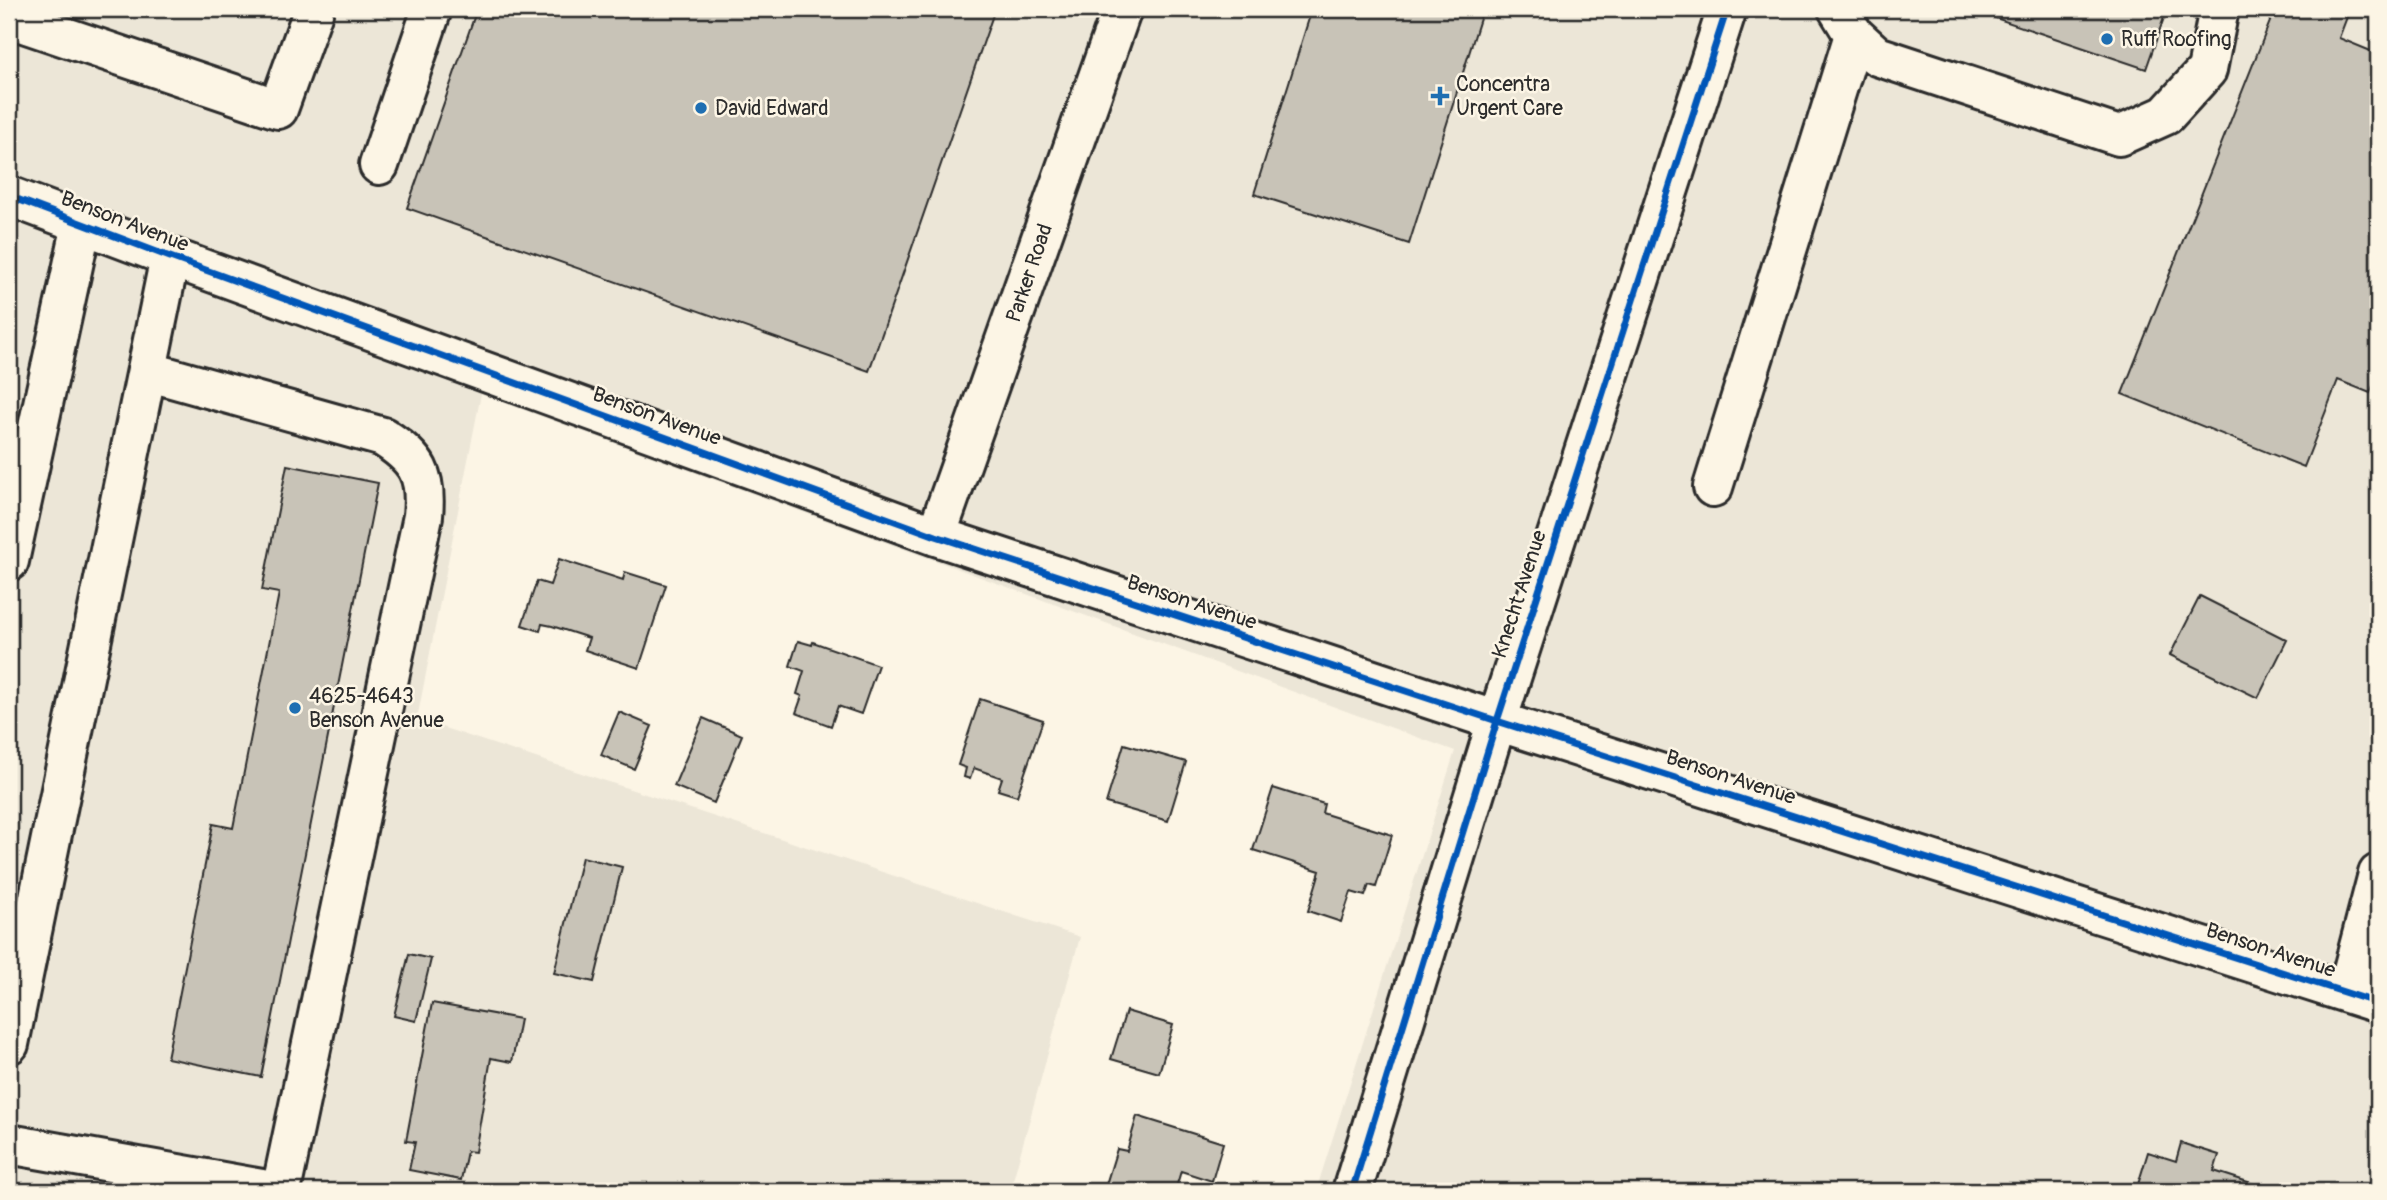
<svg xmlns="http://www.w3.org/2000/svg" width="2387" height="1200" font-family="Pangolin,sans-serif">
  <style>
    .built { fill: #ece6d7 }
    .building { fill: #c8c3b7; stroke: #2b2b2b; stroke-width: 2 }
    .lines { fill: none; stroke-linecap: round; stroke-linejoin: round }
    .minor-casing { stroke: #2b2b2b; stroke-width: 44 }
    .minor { stroke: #fcf5e5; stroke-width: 38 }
    .cycleway-casing { stroke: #fcf5e5; stroke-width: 11 }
    .cycleway { stroke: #0057b8; stroke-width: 7 }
    .poi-dot { fill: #1f6fb2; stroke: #fcf5e5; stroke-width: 2.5 }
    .labels { text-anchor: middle; stroke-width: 5; stroke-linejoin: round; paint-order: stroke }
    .poi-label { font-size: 21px; fill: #2b2b2b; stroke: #fcf5e5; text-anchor: start }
    .street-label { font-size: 21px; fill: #2b2b2b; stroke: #fcf5e5 }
  </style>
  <rect width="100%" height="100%" fill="#fcf5e5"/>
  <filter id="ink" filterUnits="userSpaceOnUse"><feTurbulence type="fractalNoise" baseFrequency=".0143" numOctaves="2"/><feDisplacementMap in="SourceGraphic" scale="14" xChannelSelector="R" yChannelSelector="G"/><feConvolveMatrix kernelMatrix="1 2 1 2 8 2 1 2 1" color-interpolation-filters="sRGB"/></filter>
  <g filter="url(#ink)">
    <path class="built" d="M9,9H2378V1191H1316L1455,751L481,394L417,719L1080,937L1010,1191H9Z"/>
    <path class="building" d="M477,9H995L869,371L407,208Z
      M1312,9H1483L1409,244L1254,194Z
      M1969,9H2167L2146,69Z
      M2275,9H2350L2339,38L2378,54V374L2370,393L2338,380L2304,467L2122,394Z
      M287,465L378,483L261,1077L167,1058L213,824L233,828L279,593L262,590Z
      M559,559L623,580L625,572L666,585L639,668L585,650L589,638L552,626L542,624L540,631L522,625L537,581L550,585Z
      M2200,596L2287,640L2258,698L2170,655Z
      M798,641L812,645L813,642L878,665L861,714L838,706L831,726L796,713L802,696L797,694L804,671L790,666Z
      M980,699L1043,720L1017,796L998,790L1002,778L974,768L970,779L964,777L966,768L958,765Z
      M619,712L652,726L634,769L601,755Z
      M703,718L742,735L714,803L674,786Z
      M1124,744L1186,762L1168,821L1106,803Z
      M1273,788L1324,804L1322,813L1392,835L1376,887L1369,885L1365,896L1351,892L1341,922L1308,911L1320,871L1253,850Z
      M582,857L622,867L594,982L554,973Z
      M409,954L431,959L416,1021L394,1016Z
      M432,1003L520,1019L512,1062L491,1058L475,1152L467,1151L461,1180L409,1170L415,1142L406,1141Z
      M1126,1011L1173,1025L1159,1073L1111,1059Z
      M1137,1116L1223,1143L1212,1181L1181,1171L1175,1191H1104L1117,1149L1127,1151Z
      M2181,1143L2219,1155L2214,1171L2276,1191H2136L2148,1152L2176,1161Z"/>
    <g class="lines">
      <defs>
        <path id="minor" d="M1838,9L1854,35L1877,56L2119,136L2166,115L2207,70L2219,9
          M9,18L278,109L314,9
          M379,165L432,9
          M9,196L170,257L936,536L1497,721L2378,1003
          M147,371L383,437C418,459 427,475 423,516L281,1191
          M1713,487L1854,35
          M936,536L1122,9
          M9,561L82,224
          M2347,993L2378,874
          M9,1044L170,257
          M9,1144L273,1191
          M1352,1191L1497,721L1727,9"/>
      </defs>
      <use href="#minor" class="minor-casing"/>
      <use href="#minor" class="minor"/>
      <defs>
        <path id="cycleway" d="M9,196L170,257L936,536L1497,721L2378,1003
          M1352,1191L1497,721L1727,9"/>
      </defs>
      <use href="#cycleway" class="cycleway-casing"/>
      <use href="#cycleway" class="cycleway"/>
    </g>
  </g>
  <g class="poi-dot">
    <circle cx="2107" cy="39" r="7"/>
    <path d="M1436.5 85.5h7v7h7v7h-7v7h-7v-7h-7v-7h7z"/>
    <circle cx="701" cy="108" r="7"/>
    <circle cx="295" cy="708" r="7"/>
  </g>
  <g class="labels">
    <g class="poi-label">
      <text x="2121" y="46">Ruff Roofing</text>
      <text x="1456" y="91">Concentra<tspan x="1456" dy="24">Urgent Care</tspan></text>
      <text x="715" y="115">David Edward</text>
      <text x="309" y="703">4625-4643<tspan x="309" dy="24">Benson Avenue</tspan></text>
    </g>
    <g class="street-label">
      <text transform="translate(125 221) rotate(21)" y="7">Benson Avenue</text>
      <text transform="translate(1029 273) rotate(-71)" y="7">Parker Road</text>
      <text transform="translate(657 416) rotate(20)" y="7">Benson Avenue</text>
      <text transform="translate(1519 594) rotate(-72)" y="7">Knecht Avenue</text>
      <text transform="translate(1192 602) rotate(18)" y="7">Benson Avenue</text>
      <text transform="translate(1731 777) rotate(18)" y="7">Benson Avenue</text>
      <text transform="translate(2271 950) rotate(18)" y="7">Benson Avenue</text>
    </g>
  </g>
  <rect width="2387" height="1200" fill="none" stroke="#fcf5e5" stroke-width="35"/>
  <rect x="18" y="18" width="2352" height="1165" fill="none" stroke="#2b2b2b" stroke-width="2.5" filter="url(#ink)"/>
</svg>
